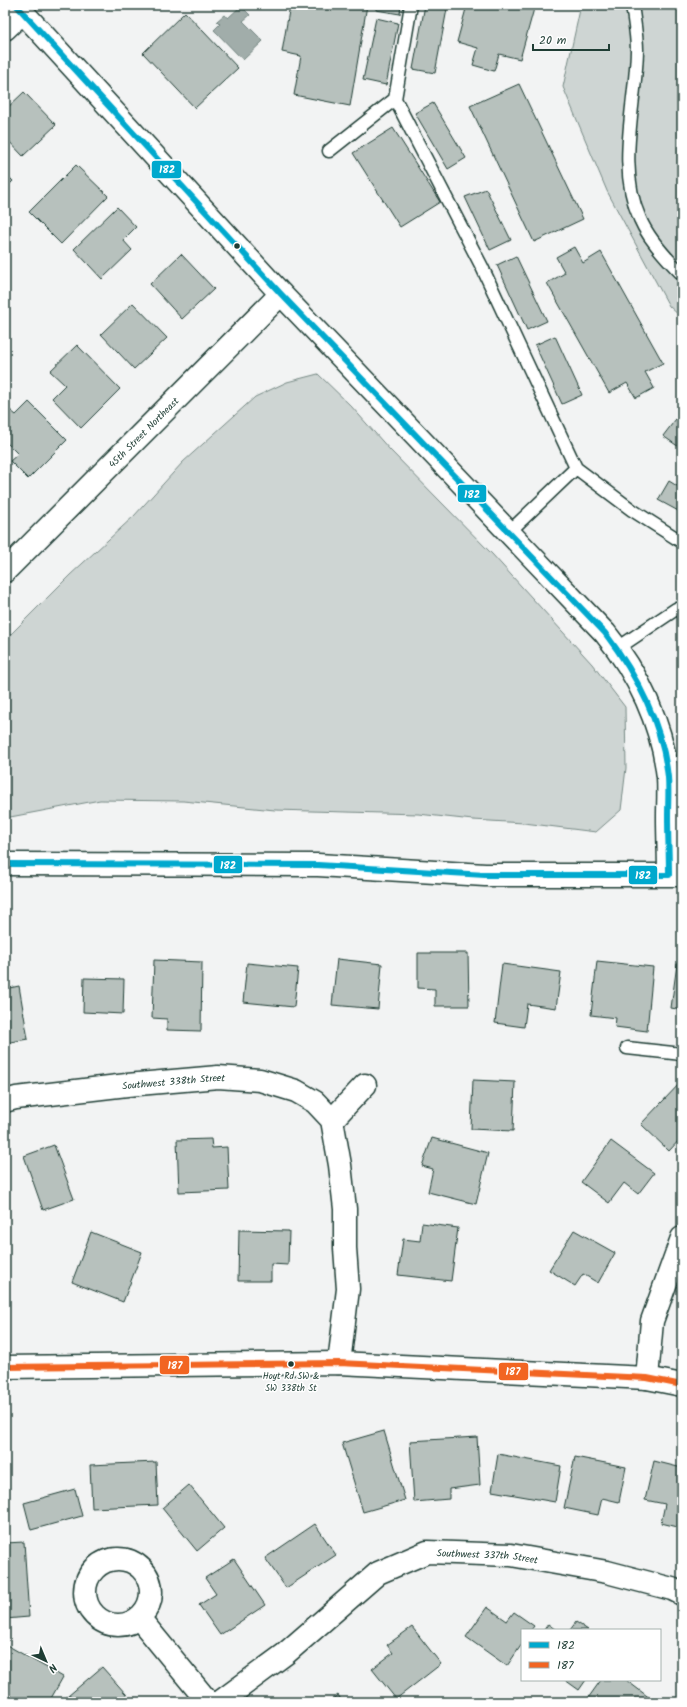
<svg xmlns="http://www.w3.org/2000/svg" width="687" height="1707" font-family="Kalam,sans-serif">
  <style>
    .green { fill: #ced5d3; stroke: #768984 }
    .water { fill: #a1adaa; stroke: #6d807b }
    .building { fill: #b7c1bd; stroke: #1f3d34 }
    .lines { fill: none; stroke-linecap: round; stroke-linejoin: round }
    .service-casing { stroke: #1f3d34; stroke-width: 15 }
    .minor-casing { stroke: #1f3d34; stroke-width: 25 }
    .tertiary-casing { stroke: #1f3d34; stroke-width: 25 }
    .secondary-casing { stroke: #1f3d34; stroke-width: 25 }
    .service { stroke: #fff; stroke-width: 12 }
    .minor { stroke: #fff; stroke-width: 22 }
    .tertiary { stroke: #fff; stroke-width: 22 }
    .secondary { stroke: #fff; stroke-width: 22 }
    .bus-1-casing { stroke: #fff; stroke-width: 9 }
    .bus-2-casing { stroke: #fff; stroke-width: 9 }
    .bus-1 { stroke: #00a9ce; stroke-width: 6 }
    .bus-2 { stroke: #f26522; stroke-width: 6 }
    .bus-dot { fill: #1f3d34; stroke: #fff; stroke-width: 1.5 }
    .labels { text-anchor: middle; stroke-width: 3; stroke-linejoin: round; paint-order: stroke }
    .bus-label { font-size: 9px; fill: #1f3d34; stroke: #fff }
    .street-label { font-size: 10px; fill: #1f3d34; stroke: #fff }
    .line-badge { stroke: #fff; stroke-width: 1.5 }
    .badge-label { font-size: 11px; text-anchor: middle; font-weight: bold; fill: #fff }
  </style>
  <rect width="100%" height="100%" fill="#f2f3f3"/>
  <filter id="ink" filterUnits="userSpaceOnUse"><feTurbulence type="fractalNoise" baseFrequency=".025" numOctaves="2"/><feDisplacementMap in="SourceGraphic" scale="8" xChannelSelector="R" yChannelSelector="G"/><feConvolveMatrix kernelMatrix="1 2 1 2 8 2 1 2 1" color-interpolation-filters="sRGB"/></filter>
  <g filter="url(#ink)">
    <path class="green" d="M581,5H682V318L669,306L607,191L563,87Z
      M318,374L351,406L390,450L492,554L592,664L625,707L626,768L621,810L596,832L524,823L473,820L418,814L275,810L183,801L100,800L5,818V640L70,575L134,516L183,462L255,397L287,382Z"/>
    <path class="water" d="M241,6L250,15L243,21L263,41L243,60L214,30L220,24L217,21L224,15L228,18Z"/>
    <path class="building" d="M290,5H367L350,106L294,95L301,56L282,52Z
      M376,5H401L400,14L376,10Z
      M425,5L447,9L435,73L413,69Z
      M467,5H535L520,59L499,54L494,71L473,65L478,48L457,42Z
      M185,12L238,68L195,108L143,53Z
      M376,18L398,23L386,85L363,80Z
      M519,84L583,219L534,242L470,106Z
      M24,92L56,125L23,156L5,137V110Z
      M433,103L466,158L448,169L415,113Z
      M393,128L440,202L400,227L353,153Z
      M76,165L108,196L61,244L29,212Z
      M5,173L13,181L5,189Z
      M486,189L511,240L490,250L465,197Z
      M117,207L136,227L123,240L132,250L102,279L74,249Z
      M574,247L583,263L601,252L663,363L645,372L654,388L636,398L627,383L609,393L547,283L565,273L556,257Z
      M181,254L214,289L182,319L150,284Z
      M516,256L547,321L527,330L497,265Z
      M133,303L167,338L134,369L101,334Z
      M555,336L582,395L562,404L535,345Z
      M77,345L120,389L81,428L52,398L65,385L50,371Z
      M29,402L67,440L28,479L10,461L18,454L5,441V415L10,410L16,415Z
      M682,411V449L663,436Z
      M669,481L682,489V513L658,500Z
      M418,953H468L469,1006H435V989L418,988Z
      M337,959L382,964L378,1009L332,1005Z
      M154,960L202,962L201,1031L167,1030V1019L152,1018Z
      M597,961L653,967L647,1031L615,1027L616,1018L591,1015Z
      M247,963L298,968L294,1007L243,1002Z
      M502,964L561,972L556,1008L527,1004L524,1027L495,1023Z
      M677,964H682V1010L671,1008Z
      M84,978L124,979L123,1014L83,1012Z
      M19,986L28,1039L5,1043V989Z
      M473,1080L515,1082L513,1131L471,1129Z
      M682,1081V1137L669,1151L641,1124Z
      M432,1138L488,1153L476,1204L428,1192L433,1169L422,1166Z
      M211,1139L212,1148L227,1147L229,1190L179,1192L177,1140Z
      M611,1141L654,1173L638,1194L624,1183L609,1203L581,1182Z
      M54,1145L74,1199L43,1210L24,1156Z
      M422,1223L458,1228L451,1281L398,1275L403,1239L420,1241Z
      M239,1230L289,1231L288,1265L271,1264V1281H238Z
      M574,1230L615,1253L598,1283L583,1274L575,1286L549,1270Z
      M91,1232L142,1252L123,1302L72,1282Z
      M384,1431L405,1500L363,1512L342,1443Z
      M477,1437L480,1485L449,1489V1499L414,1502L410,1441Z
      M498,1454L561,1466L555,1502L492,1491Z
      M575,1457L626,1467L619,1502L602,1498L598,1515L564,1508Z
      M654,1461L682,1468V1528L661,1523L665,1504L645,1500Z
      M156,1462L158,1505L92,1508L90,1465Z
      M189,1485L224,1528L197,1551L162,1508Z
      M75,1489L82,1516L31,1530L24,1503Z
      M315,1524L336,1555L286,1588L265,1558Z
      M24,1542L29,1617L5,1619V1543Z
      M234,1559L265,1605L220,1635L199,1605L216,1594L205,1578Z
      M487,1607L507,1621L514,1612L534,1626L531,1630H522V1644L507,1666L466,1637Z
      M576,1622L588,1630H570Z
      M548,1624L556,1630H544Z
      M412,1627L441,1664L396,1699L372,1669L393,1653L387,1645Z
      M5,1644L63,1677L49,1702H21L5,1693Z
      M102,1667L133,1702H61Z
      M565,1680H586L579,1690Z
      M601,1680H626L655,1702H588L586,1701Z
      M338,1695L343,1702H328Z"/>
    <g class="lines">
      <defs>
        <path id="service" d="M411,5L395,99L482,267L576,468L632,510L682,542
          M632,5C634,20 637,36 637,50C636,105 616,166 640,219C648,238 667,259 682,274
          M329,151L395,99
          M509,532L576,468
          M618,648L676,609H682
          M627,1048L682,1054"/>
        <g id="minor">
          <path d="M5,29L23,12"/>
          <path id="s1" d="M5,571L281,294"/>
          <path id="s2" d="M5,1101L16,1098L127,1085L218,1077L260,1080L296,1091L315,1102L332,1120L340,1165L345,1209V1248L348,1289L339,1363"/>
          <path d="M332,1120L365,1085"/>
          <path d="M647,1378L652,1321L682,1238"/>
          <circle cx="118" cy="1592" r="33"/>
          <path d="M139,1618L208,1702"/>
          <path id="s3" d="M220,1702L285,1654L378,1573L427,1552L511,1555L607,1572L672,1589L682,1594"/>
        </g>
        <path id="tertiary" d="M16,5L281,294L605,633C638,673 662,724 668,777C669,790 668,804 668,817C668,836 669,855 669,875
          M5,864L318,865L485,875H682"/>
        <path id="secondary" d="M5,1367L339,1363L647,1378L682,1385"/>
      </defs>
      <use href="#service" class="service-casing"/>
      <use href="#minor" class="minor-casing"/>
      <use href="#tertiary" class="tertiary-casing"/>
      <use href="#secondary" class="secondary-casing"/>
      <use href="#service" class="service"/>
      <use href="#minor" class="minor"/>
      <use href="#tertiary" class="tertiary"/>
      <use href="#secondary" class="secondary"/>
      <defs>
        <path id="bus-1" d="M5,864L318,865L485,875H669C669,856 668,836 668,817C668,804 669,790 668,777C662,723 637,675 605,633L281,294L16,5"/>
        <path id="bus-2" d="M5,1367L339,1363L647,1378L682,1385"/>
      </defs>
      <use href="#bus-1" class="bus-1-casing"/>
      <use href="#bus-2" class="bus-2-casing"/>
      <use href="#bus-1" class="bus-1"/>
      <use href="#bus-2" class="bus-2"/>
    </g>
  </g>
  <g class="bus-dot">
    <circle cx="237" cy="246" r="3.5"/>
    <circle cx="291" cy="1364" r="3.5"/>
  </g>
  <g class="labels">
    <g class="bus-label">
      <text x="291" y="1379">Hoyt Rd SW &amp;<tspan x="291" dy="12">SW 338th St</tspan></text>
    </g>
    <g class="street-label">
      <text dy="4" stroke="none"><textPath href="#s1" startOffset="196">45th Street Northeast</textPath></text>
      <text dy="4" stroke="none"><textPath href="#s2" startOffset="170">Southwest 338th Street</textPath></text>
      <text dy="4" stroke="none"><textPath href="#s3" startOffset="318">Southwest 337th Street</textPath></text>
    </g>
  </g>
  <g class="line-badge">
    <rect x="151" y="160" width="31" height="19" rx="4" fill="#00a9ce"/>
    <rect x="457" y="484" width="30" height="19" rx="4" fill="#00a9ce"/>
    <rect x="213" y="855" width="30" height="19" rx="4" fill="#00a9ce"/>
    <rect x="628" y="865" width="30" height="20" rx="4" fill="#00a9ce"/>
    <rect x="159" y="1355" width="31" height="20" rx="4" fill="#f26522"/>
    <rect x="498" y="1362" width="31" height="19" rx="4" fill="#f26522"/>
  </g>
  <g class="badge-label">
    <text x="167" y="173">182</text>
    <text x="472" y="498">182</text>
    <text x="228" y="869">182</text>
    <text x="643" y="879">182</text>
    <text x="175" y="1369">187</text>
    <text x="513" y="1375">187</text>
  </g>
  <rect width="687" height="1707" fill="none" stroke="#fff" stroke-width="20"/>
  <rect x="10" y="10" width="667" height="1687" fill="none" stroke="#1f3d34" stroke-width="1.5" filter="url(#ink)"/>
  <rect x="521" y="1629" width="140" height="52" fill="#ffffff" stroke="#a5b1ae"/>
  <rect x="529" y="1642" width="20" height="6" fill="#00a9ce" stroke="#a5b1ae"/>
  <text x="557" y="1649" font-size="12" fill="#1f3d34">182</text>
  <rect x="529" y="1662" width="20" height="6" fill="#f26522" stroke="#a5b1ae"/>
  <text x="557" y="1669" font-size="12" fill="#1f3d34">187</text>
  <g transform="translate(46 1661) rotate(136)" stroke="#ffffff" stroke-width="3" paint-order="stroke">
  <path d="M0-3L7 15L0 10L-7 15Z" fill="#1f3d34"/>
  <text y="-6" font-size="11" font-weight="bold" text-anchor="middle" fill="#1f3d34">N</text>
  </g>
  <path d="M533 44v6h76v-6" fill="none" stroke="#1f3d34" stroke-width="2"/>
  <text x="539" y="44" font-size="12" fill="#1f3d34" stroke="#ffffff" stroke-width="3" paint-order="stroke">20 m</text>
</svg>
